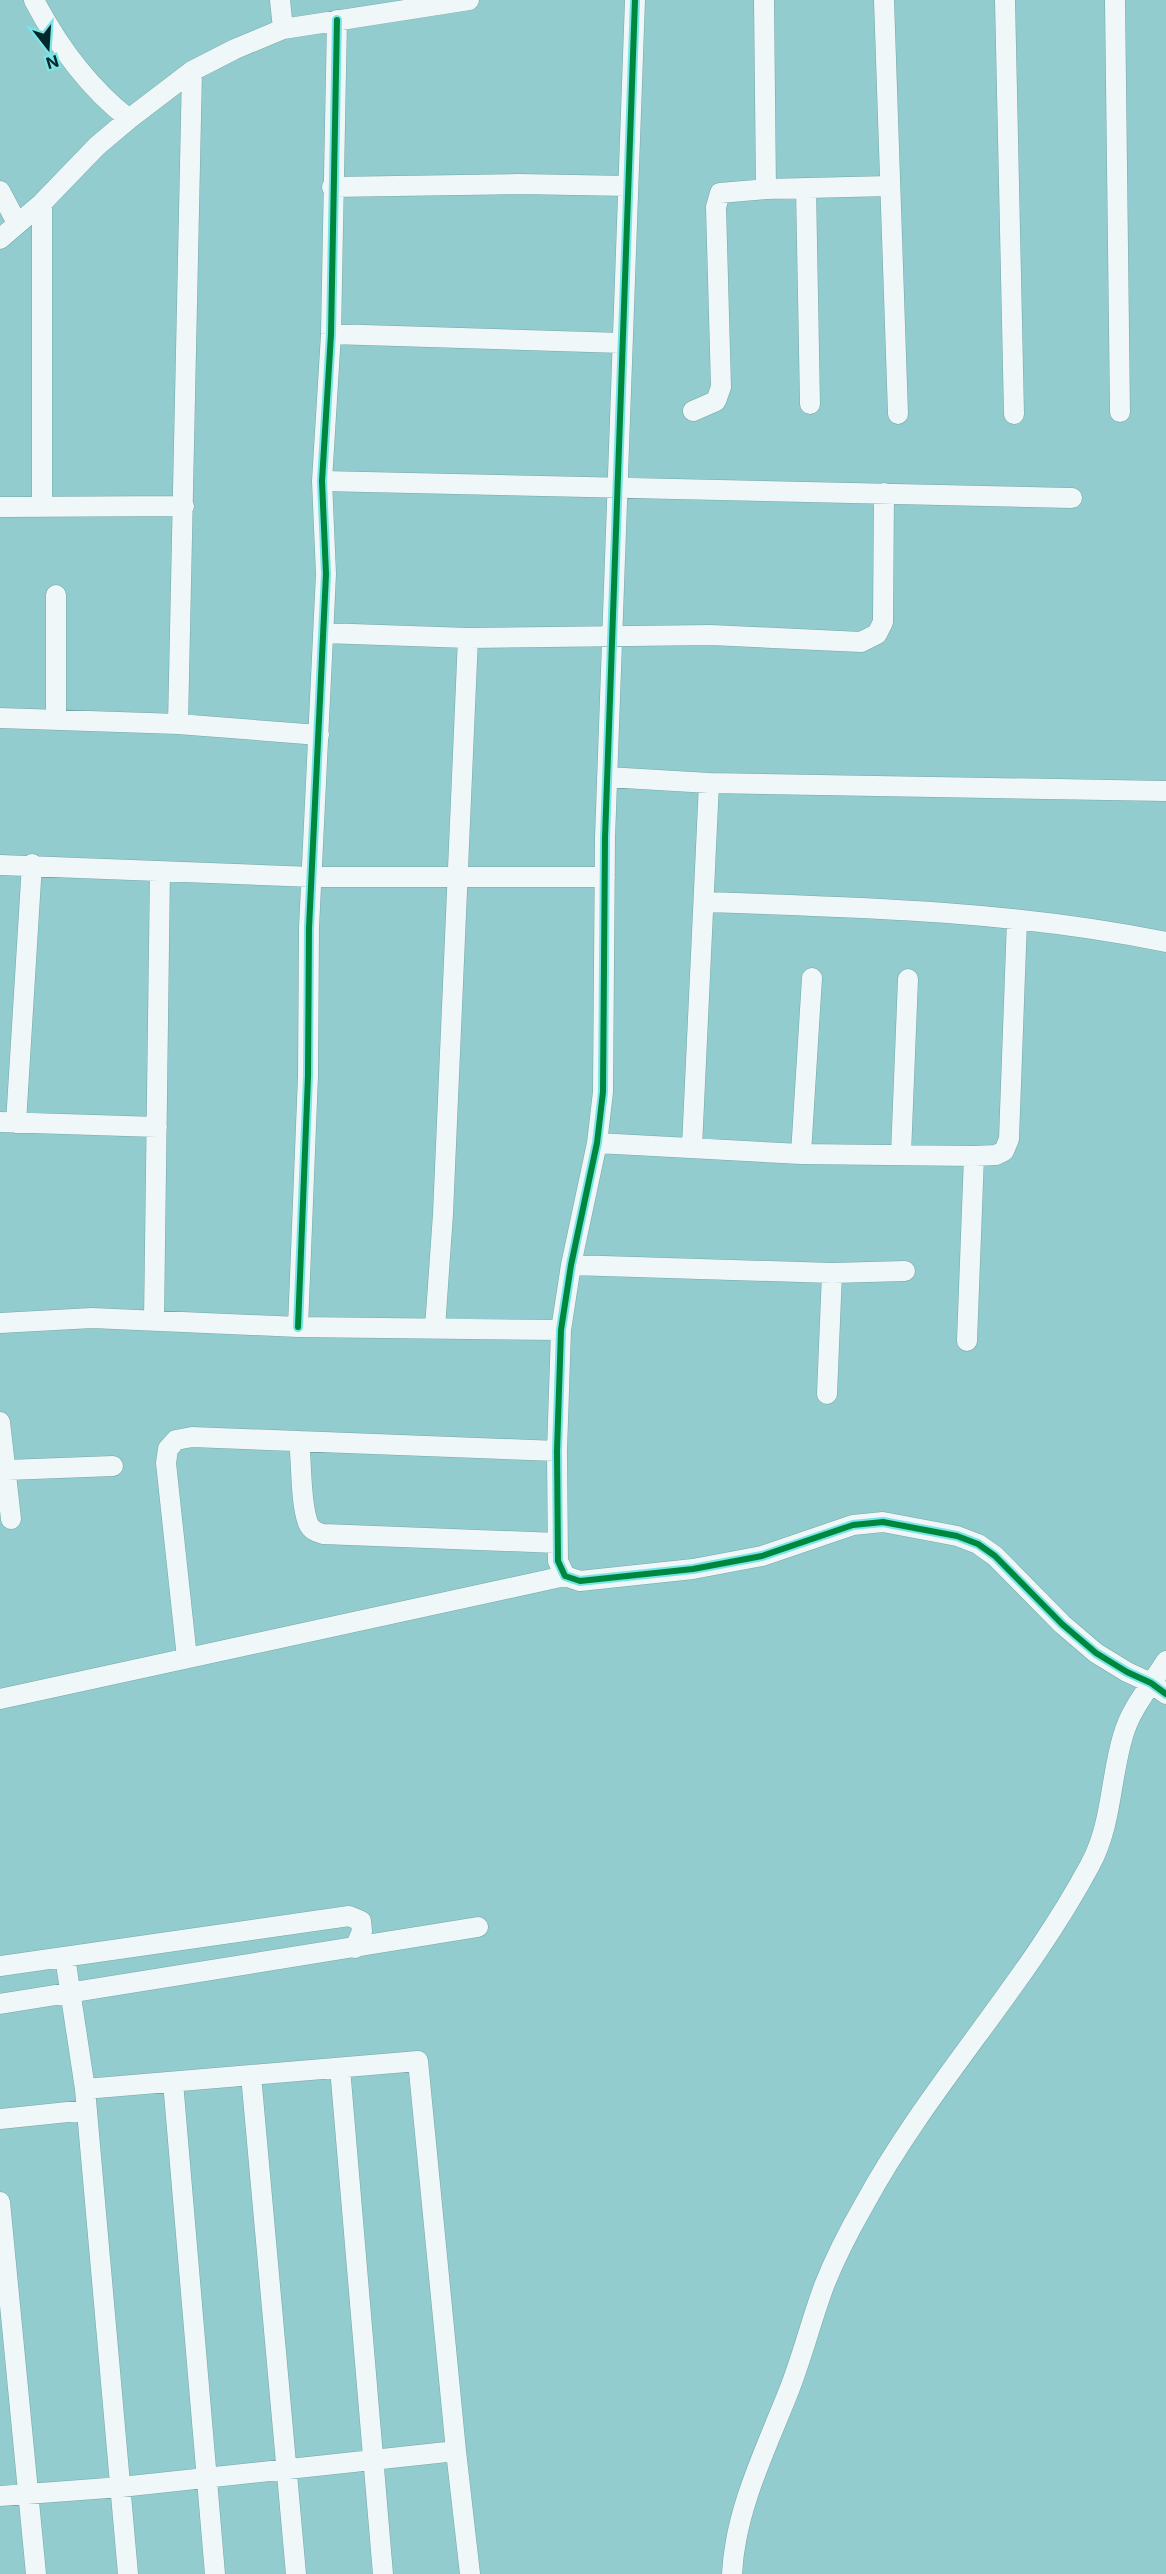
<svg xmlns="http://www.w3.org/2000/svg" width="1166" height="2574" viewBox="0 0 1166 2574" font-family="Inter,sans-serif">
<style>
.lines{fill:none;stroke-linecap:round;stroke-linejoin:round}
.street-casing{stroke:#76a7a8;stroke-width:21}
.street{stroke:#eff7f8;stroke-width:20}
.cycleway-casing{stroke:#79e5e6;stroke-width:10}
.cycleway{stroke:#00873e;stroke-width:6}
</style>
<rect width="100%" height="100%" fill="#92ccce"/>
<g class="lines">
<g class="street-casing">
<path id="street" d="M34,0C58,46 88,87 129,119
M280,0L283,29
M635,0L605,838L603,1092L597,1143L571,1265L561,1330L557,1451L558,1561L565,1576L580,1581L693,1569L762,1556L853,1525L883,1522L957,1536L978,1544L995,1556L1062,1624L1096,1653L1127,1672L1151,1683L1166,1694
M764,0L766,189
M884,0L898,414
M1005,0L1014,414
M1115,0L1120,412
M332,187L519,184L628,186
M806,188L810,404
M0,191L17,223
M0,239L42,203L97,146L129,119L192,71L235,49L283,29L469,0
M331,334L622,343
M693,411L716,401L721,387L716,207L720,193L766,189L890,186
M322,481L1072,498
M0,507L184,506
M42,507V203
M56,595V720
M323,633L468,638L711,635L861,642L877,634L883,622L884,493
M0,718L178,724L319,735
M178,724L192,71
M607,777L709,783L692,1147
M709,783L1166,791
M0,865L312,877H605
M705,902C859,907 1014,911 1166,942
M0,1122L157,1127
M16,1123L32,864
M597,1143L801,1154L974,1156L996,1155L1004,1151L1009,1139L1017,920
M801,1154L812,978
M901,1154L908,979
M571,1265L832,1273L905,1271
M154,1321L160,871
M0,1323L92,1318L298,1327L561,1330
M298,1327L308,1076L309,928L326,574L322,481L331,334L337,20
M435,1328L443,1214L468,638
M967,1341L974,1156
M827,1394L832,1273
M0,1422L11,1519
M299,1441C302,1464 300,1501 308,1523C311,1530 316,1532 323,1534L557,1543
M7,1470L113,1466
M187,1658L166,1463L168,1449L176,1440L192,1437L557,1451
M0,1699L565,1576
M65,1957L85,2089L128,2574
M0,1966L349,1916L361,1921L362,1931L355,1948
M0,2004L478,1927
M340,2068L383,2574
M251,2075L296,2574
M173,2082L215,2574
M0,2119L87,2110
M0,2202L36,2574
M456,2451L470,2574
M0,2496L121,2487L456,2451L418,2061L85,2089
M732,2574C735,2511 765,2451 788,2393C802,2358 811,2321 824,2286C835,2258 850,2229 865,2203C930,2084 1026,1985 1090,1865C1112,1825 1110,1779 1123,1736C1131,1707 1151,1686 1166,1661"/>
</g>
<use href="#street" class="street"/>
<g class="cycleway-casing">
<path id="cycleway" d="M635,0L605,838L603,1092L597,1143L571,1265L561,1330L557,1451L558,1561L565,1576L580,1581L693,1569L762,1556L853,1525L883,1522L957,1536L978,1544L995,1556L1062,1624L1096,1653L1127,1672L1151,1683L1166,1694
M298,1327L308,1076L309,928L326,574L322,481L331,334L337,20"/>
</g>
<use href="#cycleway" class="cycleway"/>
</g>
<g transform="translate(48 48) rotate(163)" stroke="#79e5e6" stroke-width="4.5" paint-order="stroke">
<path d="M0-4.5L10 22L0 15L-10 22Z" fill="#042829"/>
<text y="-9" font-size="16" font-weight="bold" text-anchor="middle" fill="#042829">N</text>
</g>
</svg>
